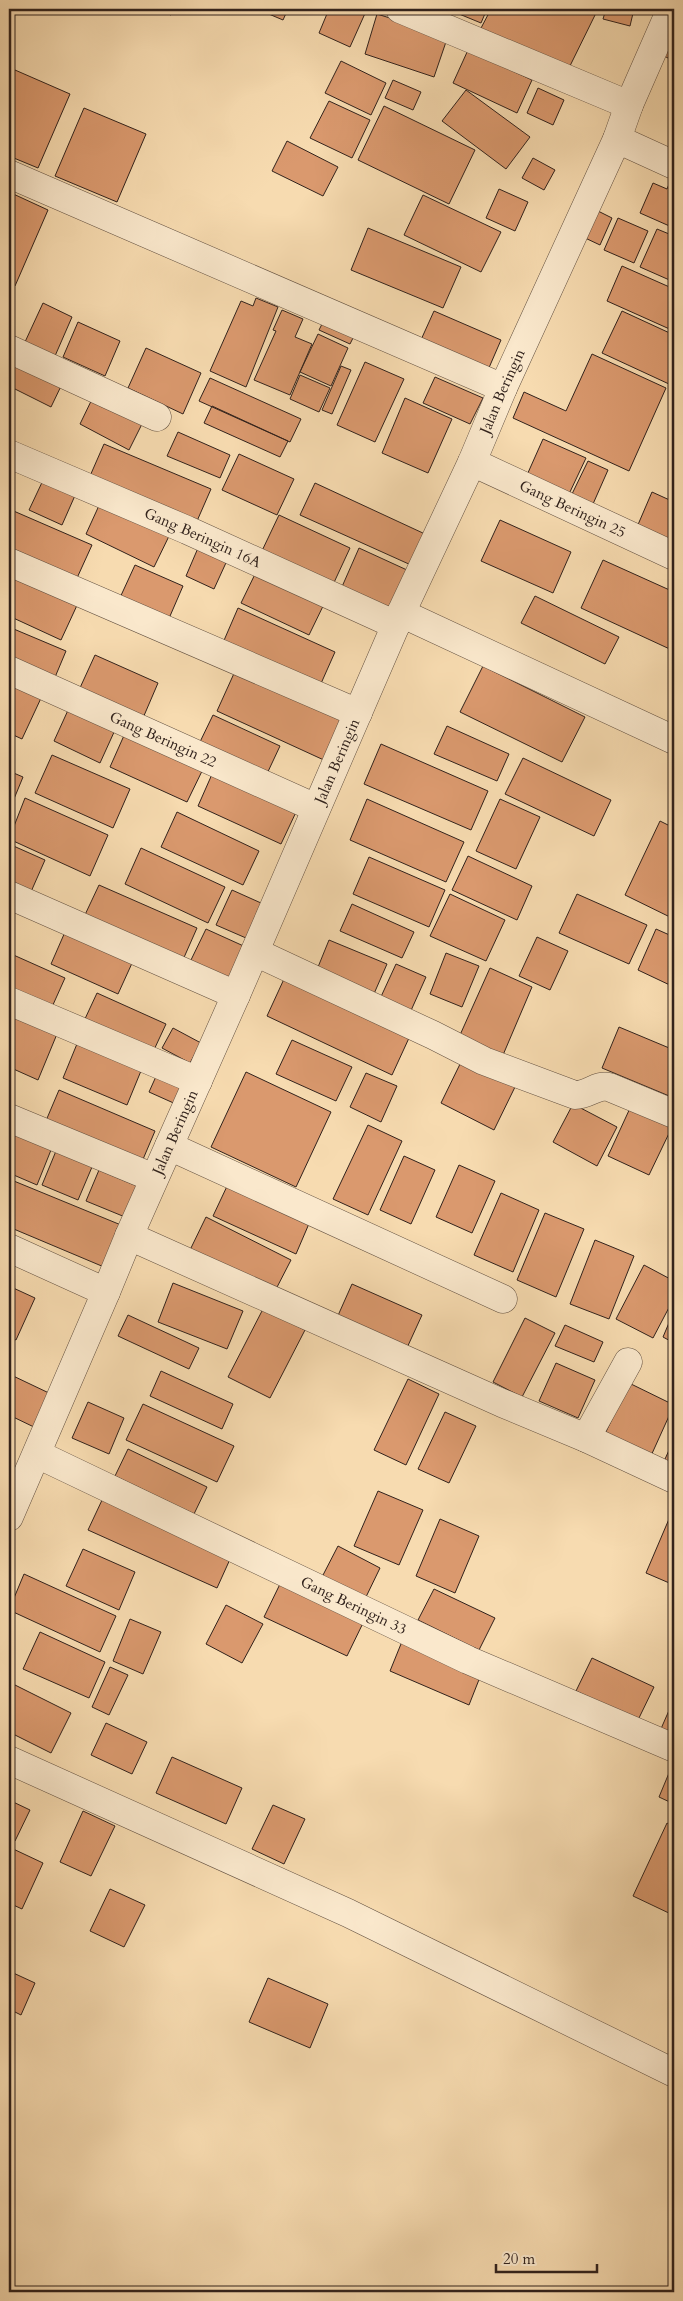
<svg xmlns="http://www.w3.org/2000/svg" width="683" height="2301" viewBox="0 0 683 2301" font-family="Cardo,serif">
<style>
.building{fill:#da996e;stroke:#31221c}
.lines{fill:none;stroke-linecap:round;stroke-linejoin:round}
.minor-casing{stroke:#625041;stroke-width:29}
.minor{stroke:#fae8cc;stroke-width:28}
.labels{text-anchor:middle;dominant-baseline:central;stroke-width:4.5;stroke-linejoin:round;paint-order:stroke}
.street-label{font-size:15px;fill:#31221c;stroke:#fae8cc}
</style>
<rect width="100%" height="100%" fill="#f7dbb0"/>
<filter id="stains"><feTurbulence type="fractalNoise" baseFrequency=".004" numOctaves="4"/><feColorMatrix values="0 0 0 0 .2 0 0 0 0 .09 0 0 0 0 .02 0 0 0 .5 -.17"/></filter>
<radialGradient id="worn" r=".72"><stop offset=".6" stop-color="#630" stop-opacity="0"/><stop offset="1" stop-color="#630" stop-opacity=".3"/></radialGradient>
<path class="building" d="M157,9H173L171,15Z
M257,9H288L283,20Z
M329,9H367L350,47L319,33Z
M447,9H487L481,23Z
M491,9H598L566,74L480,30Z
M606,9H634L630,26L603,19Z
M377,14L448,36L434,77L365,54Z
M674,35V61L664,56Z
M468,50L532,80L517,113L453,83Z
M341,61L386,83L371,115L325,93Z
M15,70L70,94L38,168L9,156V84Z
M393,80L421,92L413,110L385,98Z
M538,88L564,100L553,125L527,113Z
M466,90L530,137L506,169L442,121Z
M329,101L370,120L352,158L310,138Z
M384,106L475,150L449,204L358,160Z
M84,108L146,134L117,202L55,176Z
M287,141L338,167L323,196L272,171Z
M533,158L555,170L544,190L522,178Z
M674,172V228L640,213L653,183L667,189Z
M499,189L528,202L515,231L486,218Z
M9,192L48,210L15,286L9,284Z
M423,195L501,232L481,272L404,235Z
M596,210L612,218L600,245L583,237Z
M618,218L648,231L634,263L604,250Z
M368,228L461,267L443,308L351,270Z
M657,229L674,236V282L640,267Z
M622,266L674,289V331L607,301Z
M256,298L278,307L246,387L210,371L241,301L253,306Z
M43,303L72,317L55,356L25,342Z
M282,310L303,319L295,337L312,344L290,395L254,380L276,331L273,330Z
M434,311L501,340L488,370L420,342Z
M622,311L674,335V372L669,384L602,353Z
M78,322L120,341L105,376L63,357Z
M323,322L354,336L350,344L319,330Z
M318,334L348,348L331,386L300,372Z
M146,348L201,373L183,414L128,388Z
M592,354L666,388L629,471L513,418L524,392L566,411Z
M17,360L63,382L51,407L9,386V376Z
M365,362L404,379L375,442L337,425Z
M341,366L351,370L332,414L322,410Z
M300,375L330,388L319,412L290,399Z
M435,377L483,398L470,424L423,403Z
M210,378L301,419L290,442L199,401Z
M95,393L145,418L129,450L80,424Z
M405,398L452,419L428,473L382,453Z
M212,406L288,441L280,457L204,423Z
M178,432L230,455L220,478L167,456Z
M543,439L586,458L569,494L527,475Z
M104,444L211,489L197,521L90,476Z
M239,454L294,479L277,515L222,490Z
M588,461L608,470L593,504L572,494Z
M45,476L77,491L62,525L29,510Z
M315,483L425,534L411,565L300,515Z
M652,492L674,502V543L637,527Z
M102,499L171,532L154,567L86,534Z
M9,509L92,545L77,578L9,548Z
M279,515L350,548L331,589L260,555Z
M500,520L571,552L553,593L481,561Z
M201,541L230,554L214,589L186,576Z
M359,548L407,570L389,610L341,589Z
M603,560L674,592V651L581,608Z
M135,565L183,586L167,623L118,602Z
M9,568L79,601L61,640L9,616Z
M258,568L326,600L309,635L241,603Z
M535,596L619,637L605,664L521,623Z
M238,608L335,652L319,688L222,645Z
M9,627L66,651L53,682L9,663Z
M95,655L158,683L143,718L79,690Z
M483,666L585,717L562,762L460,712Z
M236,669L346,719L326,761L217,711Z
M9,681L42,696L22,739L9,733Z
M69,708L115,730L100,763L54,741Z
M213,715L280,746L265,778L198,746Z
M447,726L509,754L497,781L434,754Z
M126,731L204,767L187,802L110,767Z
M381,744L488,791L471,830L364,784Z
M52,755L130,789L113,828L35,793Z
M523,758L611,800L594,836L505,794Z
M9,771L23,777L9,811Z
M213,772L297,810L281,844L198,806Z
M25,798L108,835L90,876L9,839Z
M367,799L464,842L446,882L350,840Z
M500,799L540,817L516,869L476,851Z
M177,812L259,851L243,885L161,847Z
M660,821L674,828V919L625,895Z
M9,844L45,860L30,894L9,885Z
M141,848L225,887L208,923L125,884Z
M468,856L532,886L517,920L452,890Z
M369,857L445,890L429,927L353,894Z
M99,885L197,928L182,962L83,919Z
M232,890L261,903L246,938L216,925Z
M450,894L505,920L486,961L430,936Z
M577,894L647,925L629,964L559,933Z
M352,904L414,932L402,958L340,931Z
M206,929L248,948L232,981L190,962Z
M656,929L674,937V987L638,970Z
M65,932L133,961L118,994L51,964Z
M537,937L568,951L550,990L519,976Z
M329,940L387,964L373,996L316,972Z
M9,953L65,978L52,1007L9,987Z
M446,953L479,966L462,1007L430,994Z
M396,964L426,977L409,1015L379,1001Z
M490,968L532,987L503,1055L460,1035Z
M284,979L409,1038L392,1075L267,1016Z
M97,993L166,1024L153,1052L84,1021Z
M9,1012L57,1034L38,1080L9,1067Z
M619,1027L674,1050V1098L602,1068Z
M173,1028L201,1043L190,1063L162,1048Z
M79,1039L143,1066L127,1105L63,1078Z
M292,1040L352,1067L336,1101L276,1074Z
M462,1060L515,1087L494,1130L441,1103Z
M158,1072L187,1085L178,1105L149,1092Z
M246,1072L331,1112L296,1187L211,1147Z
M366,1073L397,1086L381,1122L350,1107Z
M59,1090L155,1131L141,1164L45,1123Z
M573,1104L617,1127L597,1166L553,1142Z
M631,1106L673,1125L649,1175L608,1156Z
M368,1125L402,1141L368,1215L333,1199Z
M9,1131L51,1150L37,1185L9,1173Z
M56,1151L92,1167L78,1200L42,1185Z
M404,1156L435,1170L411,1224L380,1210Z
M459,1165L495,1181L472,1233L436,1217Z
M99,1170L137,1186L125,1217L86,1201Z
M9,1179L121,1225L104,1267L9,1227Z
M229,1182L311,1219L296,1254L213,1216Z
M501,1193L539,1210L513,1272L474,1255Z
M545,1213L584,1229L556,1297L517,1280Z
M206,1217L291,1260L274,1293L190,1250Z
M595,1240L634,1256L609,1319L570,1304Z
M644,1265L674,1281V1298L653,1338L616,1319Z
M173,1283L243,1311L227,1349L158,1322Z
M352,1284L422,1315L406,1350L336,1320Z
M9,1286L35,1298L16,1340L9,1337Z
M263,1309L305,1330L270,1398L228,1377Z
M674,1311V1343L663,1337Z
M128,1315L199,1348L189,1369L118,1336Z
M525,1318L555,1333L522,1397L493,1382Z
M565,1325L603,1342L594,1362L555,1346Z
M556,1363L595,1380L578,1418L539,1401Z
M161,1371L233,1404L222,1429L150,1396Z
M9,1374L51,1394L36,1428L9,1415Z
M408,1379L439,1394L406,1465L374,1450Z
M629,1383L674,1405L650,1458L604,1436Z
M88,1402L124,1418L109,1454L72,1438Z
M143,1404L234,1446L217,1482L126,1440Z
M445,1412L476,1426L449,1483L418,1469Z
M674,1439V1474L661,1468Z
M128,1449L207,1487L194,1514L115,1476Z
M378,1491L423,1510L399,1565L354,1546Z
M103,1498L231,1557L217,1588L88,1530Z
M672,1512L674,1513V1585L646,1573Z
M440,1519L479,1536L455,1593L416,1576Z
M338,1546L380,1568L365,1599L322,1577Z
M83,1549L135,1572L119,1610L66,1586Z
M24,1574L116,1616L100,1652L9,1610Z
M281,1582L364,1621L347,1656L264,1617Z
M434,1589L495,1618L479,1650L418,1620Z
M226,1605L263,1624L242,1663L206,1644Z
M130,1619L161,1632L143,1674L113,1661Z
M40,1632L105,1662L89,1698L23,1669Z
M403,1639L482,1672L469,1705L390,1671Z
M592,1658L654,1687L638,1720L576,1691Z
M110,1667L128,1675L109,1715L92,1707Z
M9,1682L71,1713L51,1753L9,1732Z
M674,1699V1737L660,1731Z
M106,1723L147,1742L132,1774L91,1755Z
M172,1757L242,1788L226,1824L156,1793Z
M674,1761V1804L659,1797Z
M9,1800L30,1810L15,1841L9,1838Z
M273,1805L305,1819L284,1864L252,1849Z
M83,1811L115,1826L91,1876L60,1862Z
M667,1823L674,1827L673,1915L633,1896Z
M9,1847L43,1863L22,1909L9,1903Z
M110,1889L145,1905L124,1947L90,1931Z
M9,1971L35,1983L21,2015L9,2009Z
M268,1978L328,2004L310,2048L249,2022Z"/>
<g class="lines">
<g class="minor-casing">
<g id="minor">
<path d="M400,9L629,105"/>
<path d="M617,139L674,165"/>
<path d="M9,174L503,388"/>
<path d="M9,349L157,417"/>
<path id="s1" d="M9,454L187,530L396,625"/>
<path id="s2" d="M472,462L674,556"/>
<path d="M9,562L358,713"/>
<path d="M401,613L674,740"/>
<path id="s3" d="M9,670L316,808"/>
<path d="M9,895L236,995"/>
<path d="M255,952L433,1035L484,1061L575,1095C589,1095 597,1084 609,1087L674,1114"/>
<path d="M9,1001L198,1081"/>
<path d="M9,1118L154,1178"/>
<path d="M169,1146L503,1299"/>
<path d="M129,1236L502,1403L586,1438L674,1479"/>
<path d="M9,1248L106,1292"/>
<path d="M586,1438L628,1362"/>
<path id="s4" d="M37,1454L468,1660L674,1748"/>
<path id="s5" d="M9,1517L106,1292L129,1236L236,995L401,613L472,462L503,388L617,139L629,105L671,9"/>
<path d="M9,1760L348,1913L674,2073"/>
</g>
</g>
<use href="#minor" class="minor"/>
</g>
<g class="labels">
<g class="street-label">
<text stroke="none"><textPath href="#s5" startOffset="1229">Jalan Beringin</textPath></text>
<text stroke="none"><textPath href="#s2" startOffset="111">Gang Beringin 25</textPath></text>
<text stroke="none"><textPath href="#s1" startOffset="211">Gang Beringin 16A</textPath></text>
<text stroke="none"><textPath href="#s3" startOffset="169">Gang Beringin 22</textPath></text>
<text stroke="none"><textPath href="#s5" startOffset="824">Jalan Beringin</textPath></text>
<text stroke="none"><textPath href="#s5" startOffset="419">Jalan Beringin</textPath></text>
<text stroke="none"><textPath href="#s4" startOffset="351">Gang Beringin 33</textPath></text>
</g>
</g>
<rect width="683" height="2301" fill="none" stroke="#f7dbb0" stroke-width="30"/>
<rect x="10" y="10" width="663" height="2281" fill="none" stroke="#31221c" stroke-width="2.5"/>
<rect x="15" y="15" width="653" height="2271" fill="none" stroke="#31221c"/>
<path d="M496 2264v8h101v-8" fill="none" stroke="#31221c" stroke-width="2.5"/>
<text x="503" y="2264" font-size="15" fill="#31221c" stroke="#fae8cc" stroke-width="4" paint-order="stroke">20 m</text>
<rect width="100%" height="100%" filter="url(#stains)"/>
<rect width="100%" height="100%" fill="url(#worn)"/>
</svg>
